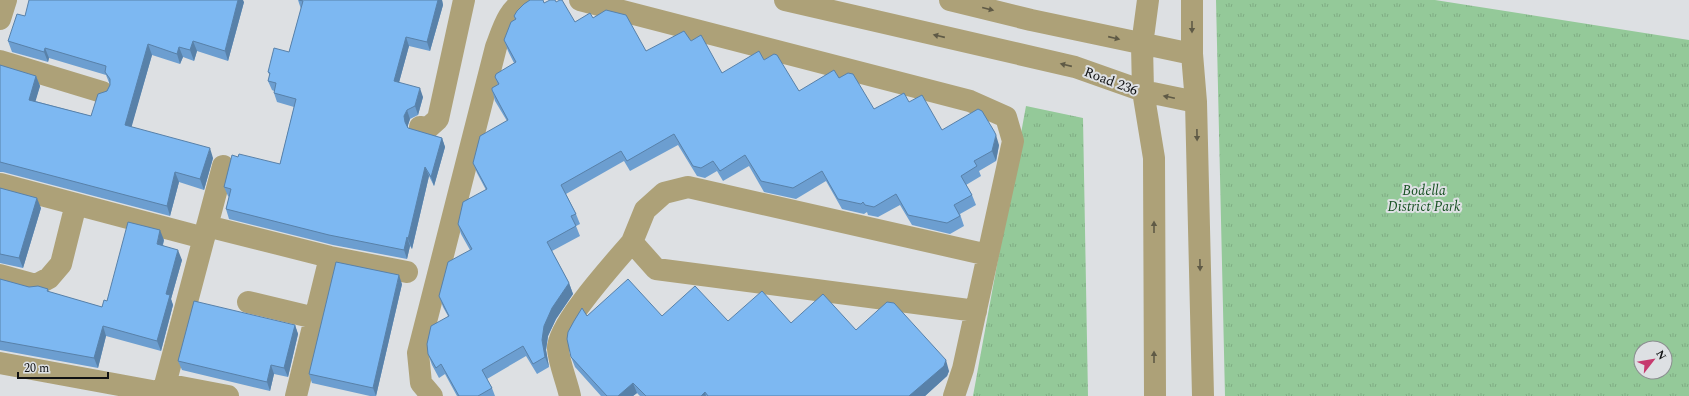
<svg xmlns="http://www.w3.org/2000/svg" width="1689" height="396" viewBox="0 0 1689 396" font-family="Spectral,serif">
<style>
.park{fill:url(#park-tufts);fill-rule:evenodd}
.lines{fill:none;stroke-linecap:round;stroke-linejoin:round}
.minor{stroke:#ada178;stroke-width:22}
.tertiary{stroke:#ada178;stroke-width:22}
.wall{fill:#6c9ed0}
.shaded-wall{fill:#5881a9}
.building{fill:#7db8f2;stroke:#5881a9}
.oneway{fill:#5f5a46}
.labels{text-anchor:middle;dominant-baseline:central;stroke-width:4;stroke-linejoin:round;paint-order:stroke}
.street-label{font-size:14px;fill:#111213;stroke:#dde0e3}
.park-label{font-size:14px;font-style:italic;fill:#185123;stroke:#dde0e3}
</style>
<defs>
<pattern id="park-tufts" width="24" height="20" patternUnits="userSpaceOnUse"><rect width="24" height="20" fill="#94c999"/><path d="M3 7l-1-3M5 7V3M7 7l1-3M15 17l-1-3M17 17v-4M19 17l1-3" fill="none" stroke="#7fac83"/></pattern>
</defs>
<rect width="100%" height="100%" fill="#dde0e3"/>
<path class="park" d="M1216,0H1435L1689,40V396H1225ZM1641,348H1665V372H1641Z
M1026,106L1083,118L1088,396H973Z"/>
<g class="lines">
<path class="minor" d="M580,0L970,101L1006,117L1013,141L963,369L954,396
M0,19L6,0
M0,61L102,92
M420,127L428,128L438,119L464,0
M0,184L204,238
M207,226L330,257L407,272
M0,275L36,285L49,278L61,264L76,204
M248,302L315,318
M976,311L656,269L632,242L645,210L664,193L688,187L988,255
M0,363L163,393
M165,384L228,396
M162,396L223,166
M296,396L330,257
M432,396L421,383L418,353L496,47C503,29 508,8 527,0
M570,396C567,382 559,363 558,349C556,326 616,261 632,242"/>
<path class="tertiary" d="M785,0L1075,67L1143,91L1196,102
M950,0L1031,20L1192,54
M1148,0L1142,45L1143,91L1154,158L1155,396
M1192,0V54L1196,102L1203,396"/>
</g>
<path class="wall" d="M298,0H442L443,5L430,51L409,46L399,82L423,97L418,115L410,119L408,125V128L442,138L445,147L434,186L429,176L412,249L410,246L407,259L333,245L229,219L226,209L229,197L228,196L224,187L238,157L280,164L294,107L277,102L274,93V91L272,90L268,81L270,76L268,72L289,52L301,9Z
M244,2L228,61L197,51L194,61L183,57L180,64L152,55L131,127L213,158L204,190L179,182L170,216L3,172H0V66L36,76L40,86L35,101L91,116L110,85L106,75L49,58L48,62L12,52L8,41L25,16Z
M556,2L575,22L593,18L646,51L691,41L722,73L764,60L799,91L839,78L874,109L909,102L942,130L999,145L996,161L979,171L981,176L966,185L972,195L976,205L960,214L964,226L950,234L912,225L900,205L878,217L868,215L867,212L864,214L842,209L826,181L796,199L764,192L749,166L723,181L717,171L705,178L697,176L678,145L630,171L624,161L566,194L576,214L580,224L576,226L580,236L552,251L569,283L573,294L556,319L548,336L546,350L549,367L537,374L526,356L487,379L492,388L495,396H457L445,374L439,378L432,365L428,354L448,316L443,307L439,296L470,250L461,234L458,224L486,190L477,173L473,163L507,121L495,101L492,90L498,85L495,77L514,63L508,51L504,40L515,20L514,16L544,3Z
M0,188L41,208L23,268L0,263Z
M164,240L163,245L182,260L171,299L173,305L161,351L106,336L98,368L0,350V279L29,287L48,289L49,292L102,307Z
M402,284L376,396H370L312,383L309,374Z
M587,316H662L728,321L791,323L856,330L949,371L947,376L925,396H640L637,393L633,396H601L575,367L571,357Z
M295,325L298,334L288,377L274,374L270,391L182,370L178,361Z"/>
<path class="shaded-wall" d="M238,0H243L244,2L228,61L225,51Z
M438,0H442L443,5L430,51L427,42Z
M406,37L409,46L397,90L394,81Z
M193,41L197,51L194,61L190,50Z
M148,44L152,55L129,136L125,125Z
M179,47L183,57L180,64L177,54Z
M45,48L49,58L48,62L44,52Z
M36,76L40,86L33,110L29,100Z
M420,88L423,97L418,115L415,106Z
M407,110L410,119L408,125V131L405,122L404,116Z
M996,135L999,145L996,161L992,151Z
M442,138L445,147L434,186L431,177Z
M210,148L213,158L204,190L200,179Z
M425,167L429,176L412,249L408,239Z
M175,172L179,182L170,216L167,206Z
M37,198L41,208L23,268L19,258Z
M160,230L164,240L160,254L157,244Z
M407,237L410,246L407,259L404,250Z
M178,250L182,260L171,299L173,305L161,351L157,341L166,294Z
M399,275L402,284L376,396L373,388Z
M569,283L573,294L556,319L548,336L546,350L549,367L545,357L542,340L544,326L552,308Z
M295,325L298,334L288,377L284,368Z
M103,326L106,336L98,368L94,358Z
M946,360L949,371L947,376L925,396H909Z
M271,365L274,374L270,391L267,382Z
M633,383L637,393L633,396H618Z
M705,392L706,396H701Z"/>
<path class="building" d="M29,0H238L225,51L193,41L190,50L179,47L177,54L148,44L125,125L210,148L200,179L175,172L167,206L0,162V65L36,76L29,100L91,116L98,94L107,91L110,85V79L105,72L106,66L45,48L44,52L8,41L17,14L25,16Z
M299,0H438L427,42L406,37L394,81L420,88L415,106L407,110L404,116L405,122L408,128L442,138L431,177L425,167L408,239L407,237L404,250L329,235L226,209L231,189L224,187L232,155L238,157L239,154L280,164L296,99L274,93L276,83L268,81L270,73L268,72L274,48L289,52L303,1Z
M530,0H543L544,3L550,0H555L556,2L560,0H562L575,22L590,13L593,18L606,10L626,15L646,51L684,31L691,41L701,35L722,73L759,51L764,60L774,54L777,55L799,91L834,70L839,78L848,73L853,74L874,109L904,93L909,102L922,95L942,130L978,109L982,111L994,131L996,135L992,151L974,161L977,166L961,176L972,195L954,205L960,216L947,223L908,215L896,194L874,207L865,205L863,202L861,204L838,199L822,171L793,188L761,181L745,155L720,171L713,161L701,168L693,166L674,134L627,161L621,151L561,185L576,214L571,216L576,226L547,242L569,283L552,308L544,326L542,340L545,357L533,364L523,346L482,370L492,388L478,396H459L441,364L436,368L428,354L427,344L431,326L449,316L439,296L448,262L472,249L458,224L463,202L487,189L473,163L480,136L508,120L492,90V88L499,84L495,77L496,74L516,62L504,40L511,22L516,19L514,16L517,11L524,4Z
M0,188L37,198L19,258L0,254Z
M128,222L160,230L157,244L178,250L166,294L170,295L157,341L103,326L94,358L0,341V279L29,287L38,286L48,289L47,291L102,307L104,300L107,301Z
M336,262L399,275L373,388L309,374Z
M628,279L662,316L695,286L728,321L762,291L791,323L823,294L856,330L887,302L894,303L946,360L944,366L909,396H708L705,392L701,396H646L633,383L618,396H607L571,357L567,339L568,332L574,321L582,308L587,316Z
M194,301L295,325L284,368L271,365L267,382L178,361Z"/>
<defs><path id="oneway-solid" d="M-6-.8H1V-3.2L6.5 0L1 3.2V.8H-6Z"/></defs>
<g class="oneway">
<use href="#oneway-solid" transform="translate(988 9) rotate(14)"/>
<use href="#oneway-solid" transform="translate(1192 27) rotate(90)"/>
<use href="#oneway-solid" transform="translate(939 36) rotate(-167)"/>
<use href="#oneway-solid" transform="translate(1114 38) rotate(13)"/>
<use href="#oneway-solid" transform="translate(1066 65) rotate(-167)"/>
<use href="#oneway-solid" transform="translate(1169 97) rotate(-168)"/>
<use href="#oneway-solid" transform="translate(1197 135) rotate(89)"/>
<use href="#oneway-solid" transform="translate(1154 227) rotate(-90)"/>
<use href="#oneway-solid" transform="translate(1200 265) rotate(89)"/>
<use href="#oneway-solid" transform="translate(1154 357) rotate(-90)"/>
</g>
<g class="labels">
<g class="street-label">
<text transform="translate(1111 81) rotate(21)">Road 236</text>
</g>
<g class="park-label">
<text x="1424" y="190">Bodella<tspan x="1424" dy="16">District Park</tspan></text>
</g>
</g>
<g transform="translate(1653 360) rotate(59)"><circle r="19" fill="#dde0e3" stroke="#8b8e90"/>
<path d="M0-3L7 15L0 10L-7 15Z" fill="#c63a6e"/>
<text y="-6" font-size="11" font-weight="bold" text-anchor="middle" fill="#111213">N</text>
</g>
<path d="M18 372v6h90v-6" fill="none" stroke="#111213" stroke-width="2"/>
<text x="24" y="372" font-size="12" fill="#111213" stroke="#dde0e3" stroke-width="3" paint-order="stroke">20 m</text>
</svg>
